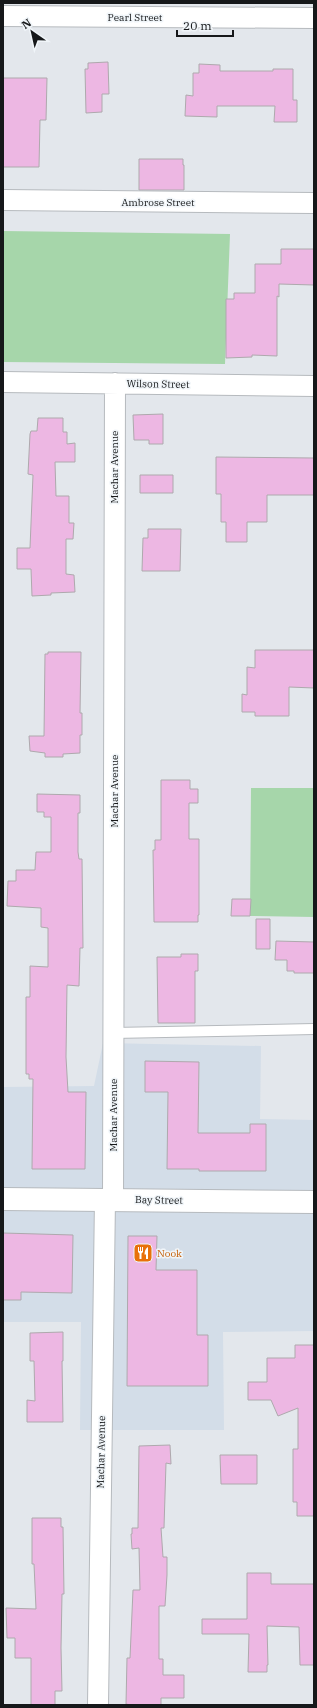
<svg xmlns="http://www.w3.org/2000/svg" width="317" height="1708" viewBox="0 0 317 1708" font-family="'IBM Plex Serif',serif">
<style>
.built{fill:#d3dde8}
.green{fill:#a6d6aa}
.building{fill:#edb7e3;stroke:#aea9ad}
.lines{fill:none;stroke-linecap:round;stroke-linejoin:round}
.service-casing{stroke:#b6babe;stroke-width:12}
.minor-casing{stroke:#b6babe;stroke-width:22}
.tertiary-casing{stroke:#b6babe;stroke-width:24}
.service{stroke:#fff;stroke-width:10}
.minor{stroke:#fff;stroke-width:20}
.tertiary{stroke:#fff;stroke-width:22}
.labels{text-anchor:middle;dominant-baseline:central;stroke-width:3;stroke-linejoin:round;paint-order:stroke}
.street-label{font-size:10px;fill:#16181a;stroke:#f0f5f9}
.food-label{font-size:10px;fill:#c56008;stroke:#f0f5f9;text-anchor:start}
</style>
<rect width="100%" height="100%" fill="#e3e7ec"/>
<path class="built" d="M103,1043L261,1046L260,1119L314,1120V1331L223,1332L224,1430H80L81,1322H3V1087L94,1086Z"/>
<path class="green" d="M3,231L230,234L225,364L3,362Z
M251,788H314V917L250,916Z"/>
<path class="building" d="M108,62L109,94H102V112L86,113L85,69H88V63Z
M199,64L220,65V71H273V69H293V100H297V122H274L275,106H217V117L185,116L186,95L193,96V73H199Z
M3,78H47L46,120H40L39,167H3Z
M139,159H183V165H184V190H139Z
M281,249H314V285L279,284V297L277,296V356L252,355V357L226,358V299H234V293H255V264H281Z
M163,414V444H149V440H134L133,415Z
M38,418H63V432H67V444L75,443V462H55L56,496H69V523H74L73,539H66V574L74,575L75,592L51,593V595L32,596L31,569H17V548H30L33,475L28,474L30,434L31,431H37Z
M216,457L314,458V495H267V522H247V542H226V522H221V494H216Z
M140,475H173V493H140Z
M148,529H181L180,571H142L143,538H148Z
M255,650H314V688L289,687V716H255V712H242V694L247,695V667L255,668Z
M48,652H81L80,713H82V735H80V753L63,754V757H45V753L30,751L29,736H44L45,654H48Z
M161,780H190V789H198V803H189V839H199V915H198V922H154L153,850H155V840H161Z
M37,794L80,795V813H78V852L79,859H82L83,948H80L79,986L67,985L66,1057L68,1092H86L85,1169H32L33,1079H29V1074H26V997H30V966L48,967V928L41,927V908L7,906L8,881H16V870H35L36,852H51V817H44V812H37Z
M232,899H251L250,916H231Z
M256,919H270V949H256Z
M276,941L314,942V973H294V971H287V960H275Z
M181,954H198V971H195V1023H158L157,957H181Z
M145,1061L199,1062L198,1133H250V1124H266V1171H199V1169H167L168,1092H145Z
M3,1233L73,1235L72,1293L21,1292V1300H3Z
M128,1236H157L156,1270H197V1335H208V1386H127Z
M63,1332V1361H62L63,1422H27V1400L35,1401L34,1361H30V1333Z
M295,1345H314V1516H297V1502H293V1449H298V1408L278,1416L271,1400H248V1382H267V1358H295Z
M170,1445L171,1464L166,1463L164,1528H161L163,1557H167V1575L165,1606H159V1659H163V1675H184V1698H161V1705H130L126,1704L127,1658H130L133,1590H140L139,1548L132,1549L131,1534H132V1528H138L139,1446Z
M220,1455H257V1484H221Z
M32,1518H61V1527H63L64,1594H62L61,1648L62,1691H55V1705H31V1658H15V1638H7L6,1608L36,1609L34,1564H32Z
M247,1573H271V1584H314V1665H300L299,1627L267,1626L268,1665H267V1672H248L249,1634H202V1619H247Z"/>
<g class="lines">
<g class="service-casing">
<path id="service" d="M113,1033L314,1029"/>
</g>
<g class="minor-casing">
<path id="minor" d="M3,16L314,18
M3,200L314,203
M3,382L314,386
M113,1200L115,383
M98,1705L105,1199"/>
</g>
<g class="tertiary-casing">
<path id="tertiary" d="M3,1199L314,1202"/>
</g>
<use href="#service" class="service"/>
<use href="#minor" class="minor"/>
<use href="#tertiary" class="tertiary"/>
</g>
<defs>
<g id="restaurant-square" transform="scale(1)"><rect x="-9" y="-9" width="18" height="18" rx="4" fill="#e8710a" stroke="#f0f5f9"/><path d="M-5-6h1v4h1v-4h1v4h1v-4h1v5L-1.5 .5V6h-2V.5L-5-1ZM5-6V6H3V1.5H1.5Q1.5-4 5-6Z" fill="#fff"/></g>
</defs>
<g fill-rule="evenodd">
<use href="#restaurant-square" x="143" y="1253"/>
</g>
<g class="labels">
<g class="street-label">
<text x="135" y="17">Pearl Street</text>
<text x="158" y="202">Ambrose Street</text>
<text transform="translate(158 384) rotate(1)">Wilson Street</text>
<text transform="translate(114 467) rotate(-90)">Machar Avenue</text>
<text transform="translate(114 791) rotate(-90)">Machar Avenue</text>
<text transform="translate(113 1115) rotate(-90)">Machar Avenue</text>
<text transform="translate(159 1200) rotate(1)">Bay Street</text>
<text transform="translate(101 1452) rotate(-89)">Machar Avenue</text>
</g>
<g class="food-label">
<text x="157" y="1253">Nook</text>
</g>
</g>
<rect width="317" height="1708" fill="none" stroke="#16181a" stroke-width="8"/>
<g transform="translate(32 32) rotate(326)" stroke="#f0f5f9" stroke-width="3" paint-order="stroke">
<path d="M0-3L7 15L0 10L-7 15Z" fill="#16181a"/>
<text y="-6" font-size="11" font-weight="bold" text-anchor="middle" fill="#16181a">N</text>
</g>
<path d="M177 30v6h56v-6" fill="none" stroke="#16181a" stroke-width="2"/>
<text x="183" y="30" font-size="12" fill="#16181a" stroke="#f0f5f9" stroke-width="3" paint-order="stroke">20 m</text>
</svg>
